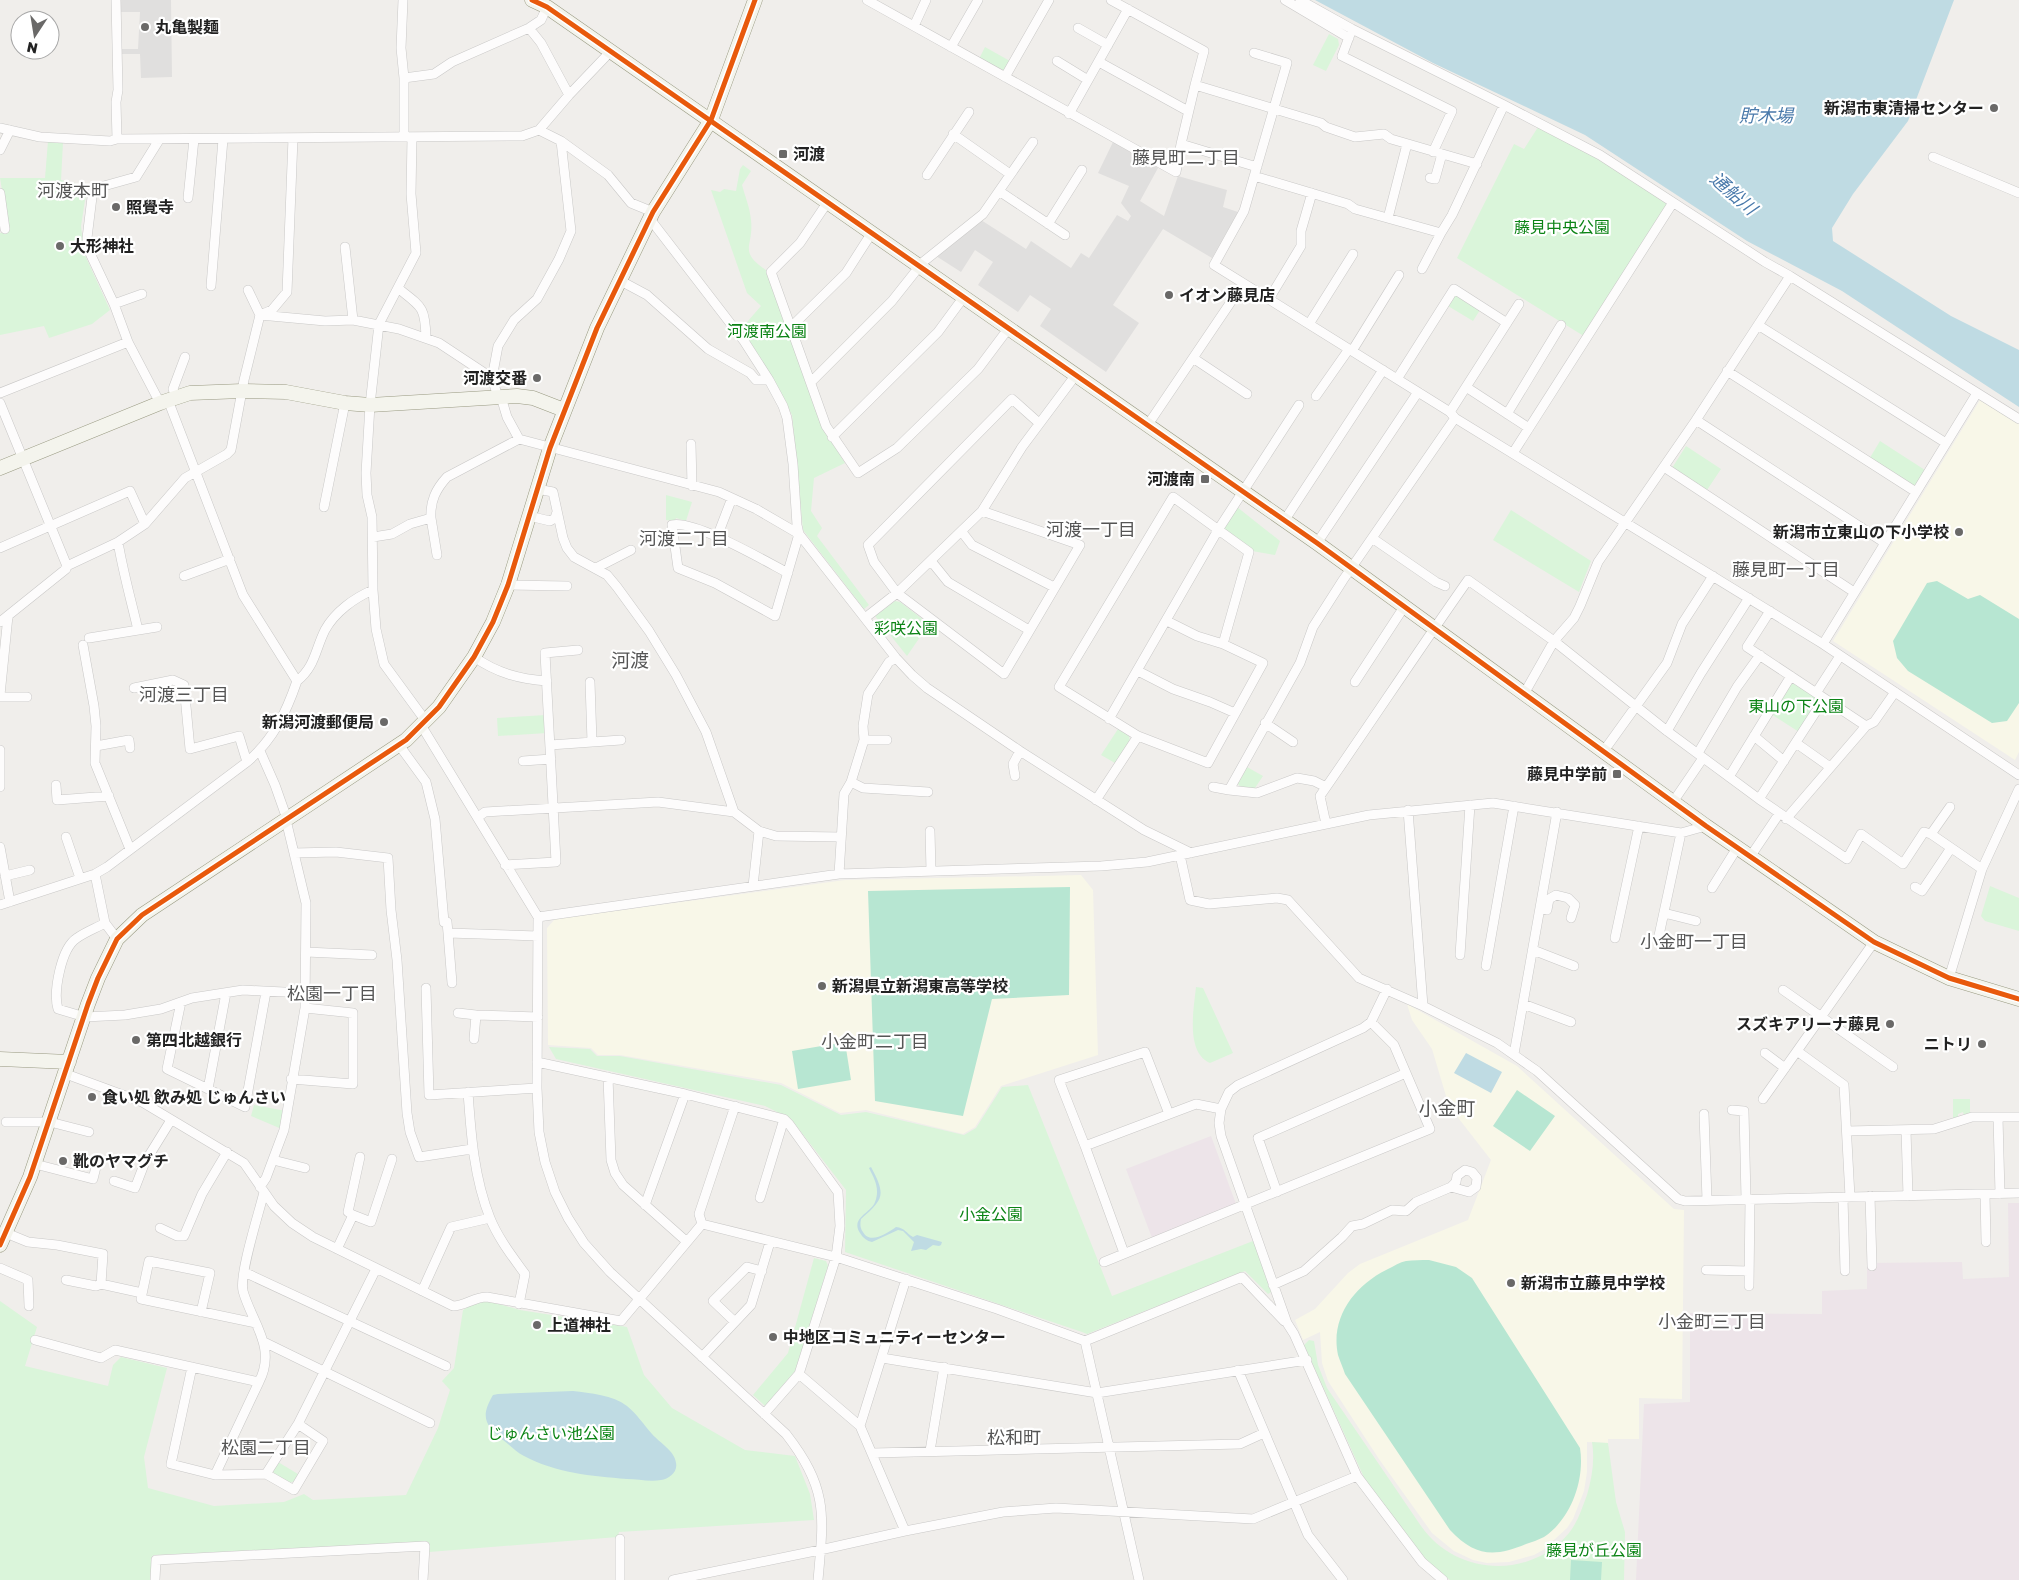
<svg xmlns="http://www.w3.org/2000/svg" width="2019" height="1580" viewBox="0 0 2019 1580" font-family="'Golos Text','Noto Sans JP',sans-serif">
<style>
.industrial{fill:#ede4e9}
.education{fill:#f8f7e8}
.park{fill:#daf5da}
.pitch{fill:#b7e6d2}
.parking{fill:#e0dfde;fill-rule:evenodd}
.water{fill:#bfdbe3}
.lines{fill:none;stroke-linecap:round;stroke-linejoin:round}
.street-casing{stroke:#c9c8c7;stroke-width:10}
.secondary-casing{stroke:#999a82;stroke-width:15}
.street{stroke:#fdfcfc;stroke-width:9}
.secondary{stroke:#f4f4ed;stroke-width:14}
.cycleway-casing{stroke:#fff;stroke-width:8}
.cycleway{stroke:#e8590c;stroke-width:5}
.poi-dot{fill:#6a6968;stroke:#fff;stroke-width:2}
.labels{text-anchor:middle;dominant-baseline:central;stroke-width:4.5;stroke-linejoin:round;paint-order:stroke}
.poi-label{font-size:16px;font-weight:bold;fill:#222;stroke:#fff;text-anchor:start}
.park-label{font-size:16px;fill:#0c8416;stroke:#fff}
.water-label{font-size:18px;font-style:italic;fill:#4a7aab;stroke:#fff}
.neighbourhood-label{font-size:18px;fill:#555;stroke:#fff}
.quarter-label{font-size:19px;fill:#555;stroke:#fff}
</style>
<rect width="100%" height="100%" fill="#f0eeeb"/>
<path class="industrial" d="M1211,1136L1236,1204L1152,1238L1126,1169Z
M2008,1203H2019V1580H1636L1644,1404L1690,1402V1313L1822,1314V1291L1867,1289V1263L1962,1262L1963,1279L2009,1277Z"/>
<path class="education" d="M1980,400L2019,424V752L2015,760L1833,641Z
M1081,875L1093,890L1098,1055L1001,1086L975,1127L963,1134L866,1110L840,1113L781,1083L620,1055H598L591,1048L548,1045L547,928L555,919L845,880Z
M1407,1004L1517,1066L1674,1209L1684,1210L1682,1399L1639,1398V1439H1608V1443L1587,1442V1472L1584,1491L1573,1519L1567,1528L1543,1550L1534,1555L1509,1562L1487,1563L1473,1560L1454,1551L1432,1533L1379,1459L1328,1381L1322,1363L1320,1332L1303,1340L1295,1320L1315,1309L1348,1273L1360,1264L1468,1220L1491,1160L1449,1106L1432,1049L1412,1020Z"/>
<path class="park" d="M1329,34L1338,39L1339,45L1326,71L1313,65Z
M985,47L1010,61L1004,72L979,59Z
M1540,124L1600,155L1672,204L1587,338L1457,258L1514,144L1524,149Z
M48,141L63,142L61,180L75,183L74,191L86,194L81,226L84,253L110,310L92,324L49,338L44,326L0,335V233L9,232L0,178H45Z
M743,165L751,171L742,185C745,196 750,208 751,220C754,248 737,250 767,271L830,439L845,463L814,478L811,511L822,528L817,536L869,605L864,609L803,530L792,415L772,377L741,329L761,306L747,293L711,190L720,192L724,189L736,191L740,169Z
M1455,294L1480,310L1473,321L1448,306Z
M1880,441L1928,472L1916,492L1868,461Z
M1686,446L1721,469L1707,490L1672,468Z
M666,495L692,502L686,521L676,518L675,521L666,520Z
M1237,507L1280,541L1275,555L1252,551L1221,530Z
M1511,510L1591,561L1579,592L1493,540Z
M895,601L900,602L929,624L907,656L875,616Z
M1793,680L1821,698L1799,732L1771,714Z
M546,715L547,733L498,736L497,718Z
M1118,729L1129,736L1130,741L1115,763L1101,755Z
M1247,767L1263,776L1255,788H1241L1238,784Z
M1990,886L2019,898V931L1985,921L1981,916Z
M1196,987L1203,988L1233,1053L1210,1063C1185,1052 1194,1008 1196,987Z
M549,1047L590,1049L597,1056H620L781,1085L841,1115L866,1112L964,1135L976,1128L1002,1087L1028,1085L1112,1296L1253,1241L1273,1291L1268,1294L1245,1271L1087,1334L1082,1332L845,1252L846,1190L791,1119L765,1106L556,1059Z
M1953,1099H1970V1114L1964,1115L1963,1112L1958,1114V1117L1953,1119Z
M254,1105L286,1111L284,1130L251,1116Z
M814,1258L826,1261L828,1266L795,1371L765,1406L753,1395L788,1353Z
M485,1300L520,1310L627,1327L644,1375L672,1408L745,1450L795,1456L810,1494L814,1520L619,1532L618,1537L429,1552V1542L155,1555L152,1556L150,1580H0V1301L37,1327L25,1366L108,1386L113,1365L121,1357L167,1368L144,1457L148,1488L214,1506L284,1502L304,1494L313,1500L406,1495L438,1428L450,1390L442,1381L454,1368L463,1310L475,1303Z
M1309,1340L1314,1341L1318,1365L1327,1388L1421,1526C1456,1576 1530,1580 1569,1533C1578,1522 1582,1508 1587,1495C1592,1478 1595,1460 1592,1442L1608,1443L1616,1502L1625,1532L1624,1580H1450L1425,1560L1367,1484L1304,1345Z
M278,1462L298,1474L294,1481L288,1484L274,1475L273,1470Z"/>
<path class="pitch" d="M1937,581L1968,599L1980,595L2019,619V703L2007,721L1992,723L1908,671L1897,658L1893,641L1927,583Z
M1070,887L1069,995L992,999L963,1116L875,1101L868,891Z
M845,1042L851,1080L798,1089L792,1051Z
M1517,1090L1555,1116L1530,1151L1493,1126Z
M1429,1260L1456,1267L1472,1278L1580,1448C1585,1480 1571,1519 1544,1537C1538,1540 1532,1542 1526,1544C1495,1557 1475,1557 1450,1530L1345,1374C1343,1368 1340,1361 1338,1355C1330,1317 1355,1285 1388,1269C1394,1266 1400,1262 1406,1261C1413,1260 1421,1260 1429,1260Z
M1571,1560L1602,1562L1601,1580H1570Z"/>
<path class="parking" d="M119,0H171L172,77L141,78L140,54H120ZM121,12H140L138,49H121Z
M1113,142L1158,168L1140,201L1164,216L1178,176L1227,190L1223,207L1238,212L1212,258L1163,229L1113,305L1139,323L1106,372L1040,326L1051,309L1030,295L1018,312L978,285L993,262L975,250L961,272L936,256L981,220L1026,249L1031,241L1071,268L1081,253L1089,258L1117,215L1128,221L1131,216L1121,203L1129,186L1098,173Z"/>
<path class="water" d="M1315,0H1954L1908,121L1853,194L1832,228L1833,241L1951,316L2019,350V407L1842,291L1747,241L1585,135L1433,63Z
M1466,1053L1502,1072L1491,1093L1454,1073Z
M871,1167C886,1195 884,1199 861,1219C860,1224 860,1228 863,1232C870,1245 887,1233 896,1227C905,1228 906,1233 913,1237L917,1235L942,1242L941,1245L939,1246L933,1245L926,1250L921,1249L911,1251L914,1242L903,1231L898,1230L872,1242C867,1241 863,1238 860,1233C850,1218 871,1213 875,1202C880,1189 875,1180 869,1168Z
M573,1391C590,1393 613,1395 627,1406C637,1414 644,1425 652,1434C660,1443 675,1451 676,1463C678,1472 669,1479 661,1480C650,1482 637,1479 627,1479C591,1476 556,1473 524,1456C516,1452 510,1445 503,1440C485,1425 480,1417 493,1395L498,1394Z"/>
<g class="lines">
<g class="street-casing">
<path id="street" d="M116,0L118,90L116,102L117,139
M403,0L401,48L404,78V137
M867,0L1176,172L1181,144L1257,167
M1111,0L1204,51L1195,85L1321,123L1326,127L1355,137L1384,134L1391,139L1477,164
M1285,0L1349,38
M1300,0L1352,29L1504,105L1600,155L1765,262L1790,276L2019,419
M914,26L926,0
M529,28L541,43L569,95
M1078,28L1108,45
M1352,29L1342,56L1452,111L1433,152
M951,47L978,0
M1254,53L1287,63L1244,211L1214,265L1450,412L1455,418L1823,644L2019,775
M1057,61L1088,80
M1099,62L1188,111
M1005,77L1049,0
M404,78L434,74L452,62L529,28L541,20L547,7
M1069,114L1128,9
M0,128L40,137L110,141L117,139L522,136L539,130L569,95L611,51
M539,130L561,141L608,175L631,203L653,212
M953,134L1010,174
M412,137L411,194L416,253L379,324L370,405L366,473L367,495L372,517L373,590L376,629L384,664L425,720
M159,140L136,177L93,189L87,238L89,251L114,304L128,342L160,403
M1181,144L1195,85
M0,150L10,130
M1933,157L2019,193
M927,175L969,112
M1254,176L1348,204L1355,209L1441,233L1452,215L1504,105
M1430,178L1435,179L1442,154
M999,191L1065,235
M0,193L5,229
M188,198L194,139
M827,203L800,243L771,272L826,426L858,473L897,448L978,369L1008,329
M1388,218L1407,144
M650,219L744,341L769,380L783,406L787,418L793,464L797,525L799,534L896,658L912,675L927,688L1020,751L1144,830L1191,853
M1048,224L1082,170
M345,247L353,320
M918,266L983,214L1033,142
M1422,269L1441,233
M619,280L647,295L708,349L750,373L756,380H769
M211,286L223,139
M399,289C422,307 425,307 426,337
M248,290L260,315L272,310L287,292L293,138
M1269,299L1301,246V231L1312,193
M114,304L142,294
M1309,324L1353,254
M1758,325L1946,443
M791,327L846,273L871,234
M1352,351L1399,275
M1193,358L1247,394
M1727,371L1916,492
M1397,379L1454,289L1507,323
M811,382L892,301L919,267
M1466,387L1529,428
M0,393L128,342
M1316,396L1349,349
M176,397L173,389L185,357
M498,397L492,378L498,346L514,320L537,299L559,259L571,231L561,141
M501,397L507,417L519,439L719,492L756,509L799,534L775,616L715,583L678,568L672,525C695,520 765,561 788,573
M0,403L67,566
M1450,412L1519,304
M1507,414L1561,325
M1696,420L1885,543
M1147,426L1243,284
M832,437L938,332L963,298
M691,444L692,486
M1513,453L1672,204
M1664,467L1854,592
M537,489L553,492L563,538L567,548L574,557L607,575L617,587L649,631L676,675L706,732L734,812L759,831L776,836L841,837
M1173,497L1249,552L1223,644L1263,663L1208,763L1138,736L1059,687Z
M324,507L345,403
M982,511L1080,545L1004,674L897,593L874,562L868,545L1012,399L1039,423
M529,516L550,521L555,518L557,512
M431,518L437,555
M1284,521L1383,370
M962,532L972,545L1054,587
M373,537L392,534L410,524L431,518C430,501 436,489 447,477L519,439
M717,537L732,498
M1372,538L1436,582L1445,586
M118,542C123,572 131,600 138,630
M1317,543L1418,392
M0,548L130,491L145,524
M931,561L948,582L1029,630
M596,568L631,550
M184,576L230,559
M508,585L567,586
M1770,611L1747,647L1866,726
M865,618L897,593L982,511L1022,447L1075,376
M1167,621L1197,636L1223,644
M0,622L66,569L67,566L118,542L145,524L185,478L227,454L231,450L244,380L260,315L325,321L353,320L399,329L439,343L492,378
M89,638L157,627
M1823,644L1977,393
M83,645L94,706L96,726L95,763L130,849
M474,657C497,673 519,679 547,681
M1138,671L1173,689L1210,702L1235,713
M297,681C315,667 315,650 325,630C335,612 354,598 373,590
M590,682L592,742
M1355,682L1404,607
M134,688L173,680L184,685L190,749L239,736L247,762
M1816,693L1840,656
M1524,694L1554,641L1574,618L1580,606L1598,562L1696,420L1790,276
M0,695L8,616
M0,697H27
M1109,719L1218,530L1299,405
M1265,723L1293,742
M421,725L538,917L537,1088L539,1132L545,1162L555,1192L568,1218L584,1243L610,1272L786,1434C828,1488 824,1514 818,1580
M1667,731L1701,673L1749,598
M1754,736L1784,761
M864,740H887
M1796,743L1830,767
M399,745L426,782L435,819L444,922H447L448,933L538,936
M550,745L621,740
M96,746L129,740L130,748
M0,750V787
M260,751L275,785L287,819
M1603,752L1667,663L1682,624L1713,576
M1698,753L1737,687L1760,655
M523,761L551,759
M1015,776L1013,764L1020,751
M1729,777L1791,676
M851,782L863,788L928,792
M56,785L57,800L109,796
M1213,787L1229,790
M1326,787L1314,781L1297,778L1257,793L1229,790L1300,663L1313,627L1343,580L1455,418
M1759,799L1824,699
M1096,800L1138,736
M1673,802L1703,758
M1408,810L1423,1006
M478,817L485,812L658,802L734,812
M1786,819L1866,726L1874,722L1895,692
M1326,824L1320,796C1370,724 1418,651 1468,580L1554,641L1667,731L1759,799L1847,859L1861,834L1903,864L1924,832L1931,834L1950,807
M930,831L931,871
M1931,834L1982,869
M66,837L80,878
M0,847L10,902
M294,853L336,852L388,858L391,910L397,960L407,1113L410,1132L419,1157L472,1149
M1180,855L1190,900L1209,904L1277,898L1288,900L1359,978L1423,1006L1497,1043L1537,1071L1678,1199L1685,1201L2019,1193
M1750,857L1779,814
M505,865L556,862L545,653L578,650
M95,874L105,923L117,939
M839,874L844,794L851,782L864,740L863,726L868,694L889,662L896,658
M5,876L30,870
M753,886L759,831
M1915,887L1922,891L1951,848
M1712,888L1737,848
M0,905L95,874L107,867L247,762C273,740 286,713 297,681L243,595L168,400
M1540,908L1547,910L1549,899L1556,895L1568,898L1575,905L1571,918
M1664,913L1696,921
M538,917L839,874L1101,866L1147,862L1369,815L1493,803L1681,833L1706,826
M105,923C96,928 85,932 77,938C61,948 53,992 58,1009L85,1017L125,1015L161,1009L192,998L243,990L304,993
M448,933L452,983
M1615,938L1639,826
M1658,940L1681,833
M1533,950L1574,966
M306,952L372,955
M1460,955L1470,805
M1486,966L1514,806
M1949,978L1982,869L2019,789
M426,988L429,1095L537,1088
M1387,989L1371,1022L1363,1028L1238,1085L1229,1092L1221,1109L1219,1123L1221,1136L1287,1323L1294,1334L1357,1476L1422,1562L1443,1580
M1783,990L1893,1067
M181,1002L167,1069L245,1107L266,992
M1523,1004L1571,1022
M458,1013L476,1015
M474,1039L476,1015L538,1017
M1765,1053L1785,1068
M1514,1054L1557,812
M537,1062L685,1094L784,1119L789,1124L838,1192L840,1226L836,1257L799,1374L764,1414
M66,1074L142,1102L244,1163L274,1206L292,1223L313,1237L453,1306C465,1306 474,1297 487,1297L621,1321L702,1224L836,1257L997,1309L1085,1341L1139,1580
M608,1077L611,1160L615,1173L623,1185L686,1241
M291,1079L353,1084V1013L305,1008
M208,1089L226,993
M468,1092C471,1135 474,1178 490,1218C498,1238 512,1256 525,1274L519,1304
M1763,1099L1797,1051
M1732,1110L1744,1111L1746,1199
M1704,1114L1707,1200
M1998,1117L2000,1194
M6,1122H50L89,1132
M1906,1130L1908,1196
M1847,1131L1934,1129L1972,1117H2019
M1085,1146L1059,1080L1145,1052L1169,1114
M273,1160L305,1168
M35,1164L93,1179L97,1163
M114,1181L135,1188L145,1162L171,1120
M260,1187L266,1178L284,1130L305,1008L306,903L286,820
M1277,1192L1258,1138L1406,1073
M1985,1194L1986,1242
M1870,1196L1872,1266
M1843,1197L1845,1271
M1850,1197L1844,1085L1797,1051L1874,942
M760,1198L784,1119
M645,1205L685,1094
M353,1215L371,1222L392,1159
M702,1224L699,1214L735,1106
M160,1228L177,1236H184L202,1194L227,1152
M6,1233L28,1242L57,1245L103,1254L101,1284L142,1293
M337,1249L353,1215L348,1212L360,1157
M1124,1253L1085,1146L1196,1104L1221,1109
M1104,1262L1430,1129L1394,1045L1371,1022
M0,1268L28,1280L29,1306
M1706,1270L1749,1271
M244,1272L446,1366
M66,1280L96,1286L101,1284
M1273,1285L1304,1271L1342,1237L1352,1226L1363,1224L1392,1210L1406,1211L1416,1202L1451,1187L1456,1182L1457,1176L1465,1170L1472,1172L1477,1178L1476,1187L1469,1192L1451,1187
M1749,1286L1750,1199
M422,1291L451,1227L490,1218
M201,1312L210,1273L149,1261L141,1299L256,1323
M735,1322L713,1301L747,1267L762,1271
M35,1340L101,1358L115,1350L259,1382L215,1475
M1085,1341L1242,1277L1284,1321
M264,1342L430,1423
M702,1357L751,1305L770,1242
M882,1358L1097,1393L1307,1360
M192,1367L171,1464L215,1475L266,1474L294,1490L323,1441L298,1424L376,1269
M1238,1370L1308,1535L1343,1580
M799,1374L860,1426L905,1531
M259,1382C277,1347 252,1323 243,1291C239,1274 259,1213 264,1192
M860,1426L906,1279
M930,1451L944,1367
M873,1453L1240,1444L1264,1433
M266,1474L298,1424
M155,1580L156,1560L425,1546L423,1580
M620,1580V1539
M673,1580L820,1550L905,1531L1003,1512L1056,1508L1253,1519L1357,1476"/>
</g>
<g class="secondary-casing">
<path id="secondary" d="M532,0L547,7L1317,543L1706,826L1874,942L1949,978L2019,999
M0,468L160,403L190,393L242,391L286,392L345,403L370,405L517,396L533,398L564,410
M0,1059L69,1062
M0,1245L30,1177L88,1004L98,978L117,939L142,915L406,740L439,707L474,657L493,622L508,585L550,448L597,328L653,212L711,120L755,0"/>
</g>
<use href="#street" class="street"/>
<use href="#secondary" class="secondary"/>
<g class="cycleway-casing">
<path id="cycleway" d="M532,0L547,7L1317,543L1706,826L1874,942L1949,978L2019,999
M0,1245L30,1177L88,1004L98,978L117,939L142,915L406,740L439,707L474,657L493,622L508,585L550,448L597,328L653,212L711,120L755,0"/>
</g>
<use href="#cycleway" class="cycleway"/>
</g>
<g class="poi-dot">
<circle cx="145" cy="27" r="5"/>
<circle cx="1994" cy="108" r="5"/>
<rect x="778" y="149" width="10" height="10" rx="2.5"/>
<circle cx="116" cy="207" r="5"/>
<circle cx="60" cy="246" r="5"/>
<circle cx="1169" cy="295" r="5"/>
<circle cx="537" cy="378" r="5"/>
<rect x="1200" y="474" width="10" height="10" rx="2.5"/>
<circle cx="1959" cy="532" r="5"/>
<circle cx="384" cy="722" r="5"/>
<rect x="1612" y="769" width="10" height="10" rx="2.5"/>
<circle cx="822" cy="986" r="5"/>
<circle cx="1890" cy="1024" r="5"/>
<circle cx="136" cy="1040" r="5"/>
<circle cx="1982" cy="1044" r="5"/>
<circle cx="92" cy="1097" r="5"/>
<circle cx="63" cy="1161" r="5"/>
<circle cx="1511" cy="1283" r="5"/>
<circle cx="537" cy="1325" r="5"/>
<circle cx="773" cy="1337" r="5"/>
</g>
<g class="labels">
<g class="poi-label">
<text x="155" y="27">丸亀製麺</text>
<text x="1984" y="108" text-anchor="end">新潟市東清掃センター</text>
<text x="793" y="154">河渡</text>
<text x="126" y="207">照覺寺</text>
<text x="70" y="246">大形神社</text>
<text x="1179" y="295">イオン藤見店</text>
<text x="527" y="378" text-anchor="end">河渡交番</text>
<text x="1195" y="479" text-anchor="end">河渡南</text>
<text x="1949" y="532" text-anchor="end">新潟市立東山の下小学校</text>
<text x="374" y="722" text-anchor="end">新潟河渡郵便局</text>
<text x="1607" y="774" text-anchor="end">藤見中学前</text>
<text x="832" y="986">新潟県立新潟東高等学校</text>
<text x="1880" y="1024" text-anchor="end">スズキアリーナ藤見</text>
<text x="146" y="1040">第四北越銀行</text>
<text x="1972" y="1044" text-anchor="end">ニトリ</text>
<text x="102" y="1097">食い処 飲み処 じゅんさい</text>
<text x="73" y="1161">靴のヤマグチ</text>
<text x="1521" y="1283">新潟市立藤見中学校</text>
<text x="547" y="1325">上道神社</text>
<text x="783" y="1337">中地区コミュニティーセンター</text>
</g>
<g class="park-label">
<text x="1562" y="227">藤見中央公園</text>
<text x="767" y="331">河渡南公園</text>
<text x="906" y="628">彩咲公園</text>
<text x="1796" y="706">東山の下公園</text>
<text x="991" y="1214">小金公園</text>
<text x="551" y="1433">じゅんさい池公園</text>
<text x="1594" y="1550">藤見が丘公園</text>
</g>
<g class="water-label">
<text x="1766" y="115">貯木場</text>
<text transform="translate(1734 193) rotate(41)">通船川</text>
</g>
<g class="neighbourhood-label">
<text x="1186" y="157">藤見町二丁目</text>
<text x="73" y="190">河渡本町</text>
<text x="1091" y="529">河渡一丁目</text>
<text x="684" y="538">河渡二丁目</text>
<text x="1786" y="569">藤見町一丁目</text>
<text x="184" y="694">河渡三丁目</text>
<text x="1694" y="941">小金町一丁目</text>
<text x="332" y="993">松園一丁目</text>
<text x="875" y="1041">小金町二丁目</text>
<text x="1712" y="1321">小金町三丁目</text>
<text x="1014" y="1437">松和町</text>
<text x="266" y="1447">松園二丁目</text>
</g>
<g class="quarter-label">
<text x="630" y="659">河渡</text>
<text x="1447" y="1107">小金町</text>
</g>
</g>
<g transform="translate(35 35) rotate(192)"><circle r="24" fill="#ffffff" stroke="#a7a7a7"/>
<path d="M0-4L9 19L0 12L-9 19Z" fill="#6a6968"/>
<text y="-8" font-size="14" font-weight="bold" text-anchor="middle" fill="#222222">N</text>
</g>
</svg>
